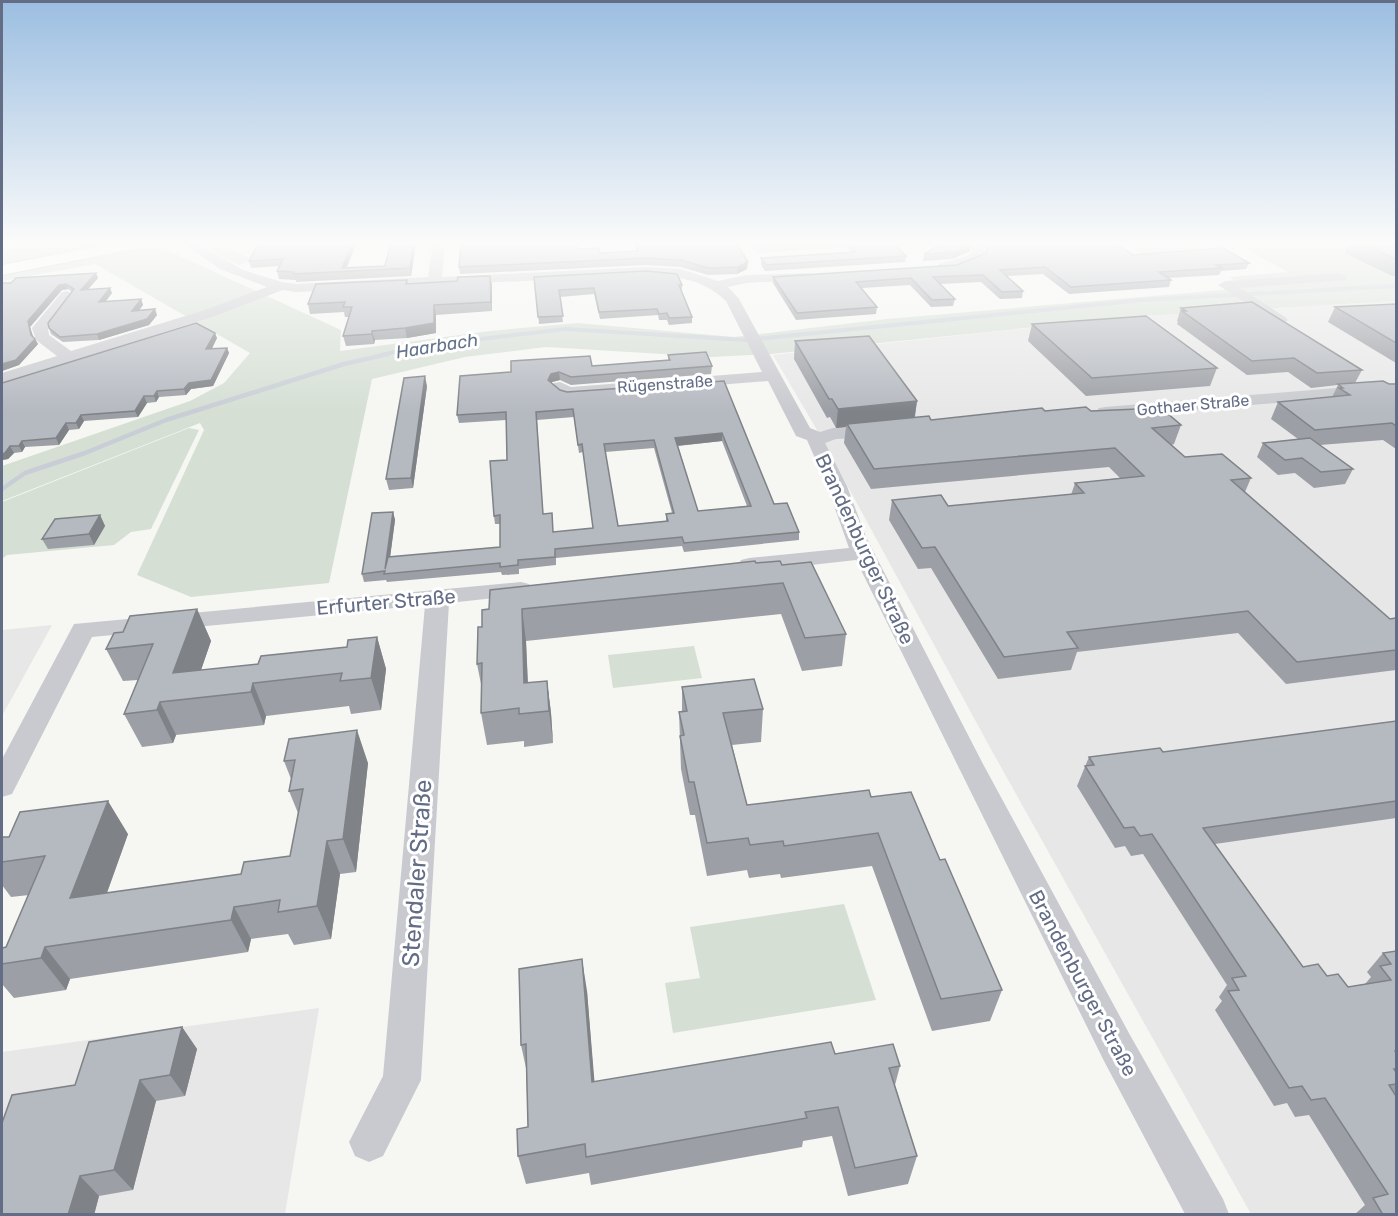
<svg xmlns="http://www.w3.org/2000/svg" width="1398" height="1216" viewBox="0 0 1398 1216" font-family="Rubik,sans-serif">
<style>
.built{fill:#e6e7e6}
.green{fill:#d5dfd4}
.water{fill:#c9ced6}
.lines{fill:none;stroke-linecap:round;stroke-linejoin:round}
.stream-far1{stroke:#c9ced6;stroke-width:4}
.stream{stroke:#c9ced6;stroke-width:4.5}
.major-casing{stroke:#bbbdc2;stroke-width:2}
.minor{fill:#c9cacf;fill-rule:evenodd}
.major{fill:#fff;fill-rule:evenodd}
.wall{fill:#9c9fa5;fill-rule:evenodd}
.shaded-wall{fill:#7f8286}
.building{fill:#b5b9c0;stroke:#7f8286;stroke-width:1.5;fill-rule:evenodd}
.labels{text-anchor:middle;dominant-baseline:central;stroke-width:6;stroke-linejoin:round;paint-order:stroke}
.far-street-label{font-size:16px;fill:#636d86;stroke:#fff}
.far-water-label{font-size:18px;font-style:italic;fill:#64748a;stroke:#fff}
.street-label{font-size:20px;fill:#636d86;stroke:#fff}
.near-street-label{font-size:24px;fill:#636d86;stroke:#fff}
</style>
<rect width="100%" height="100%" fill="#f6f7f3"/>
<path class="built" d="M1396,301V1214H1251L992,751L817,430L773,355L1145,316Z
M52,625L2,716V630Z
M319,1008L285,1214H2V1052Z"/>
<path class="green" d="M2,242H126L2,267Z
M208,242H224L226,247L254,260L239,265L220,256L207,244Z
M1124,242H1396V301L1145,316L771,354L712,357L546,347L465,357L372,379L329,583L191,597L137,575L204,430L200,423L2,501V466L190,401L224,383L250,353L95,264L2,281V274L150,247H160L341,330L340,351L490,331L578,323L734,337L887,319L1246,288L1229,277L1288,272L1244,248L1142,254Z
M189,428L199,430L151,529L131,532L114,545L7,555L2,559V502Z
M694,646L702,678L613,688L608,655Z
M844,904L876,1000L673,1033L665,983L700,978L690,927Z"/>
<path class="water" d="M748,242H900L894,246L882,245L758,253L754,252Z"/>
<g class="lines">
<path class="stream-far1" d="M381,355L421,346L566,329L746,340L1142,300L1396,286"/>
<path class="stream" d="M2,489L25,473L85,453L166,420L344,364L388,354"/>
<g class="major-casing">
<path id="major" d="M120,242H152L144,247L2,275V265Z"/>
</g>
<path class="minor" d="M181,242H195L243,270L282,282L296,284L428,277L433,242H445L442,277L646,267L681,269L718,281L746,275L809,273L811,276L804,280L746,283L728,287L739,299L810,428L820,432L833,428L879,425L886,427L888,431L886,435L879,437L836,439L825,443L847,486L866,537L983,764L1130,1035L1223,1199L1229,1214H1185L1104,1061L856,560L749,572L741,570L738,565L741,560L749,558L849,548L827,486L807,440L796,436L794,432L768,381L568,397L562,396L551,387L554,383L560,382L571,387L762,372L726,301C703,279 677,276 646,275L296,292L283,290L215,316L2,383V373L57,356L36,340L32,328L62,292L67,291L74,295L48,328L49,335L71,351L205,310L267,287L220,269Z
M967,242H980L986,249L980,261L944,271L939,270L937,267L939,264L970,255L973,250Z
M1340,273L1347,277L1345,280L1240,288L1285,317L1288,320L1280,325L1218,285L1225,281Z
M1396,383V393L1105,417L1099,416L1096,412L1099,408L1105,407Z
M521,582L529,584L533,589L529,594L449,603L421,1080L383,1156L369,1162L355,1156L349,1142L383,1076L425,605L92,637L12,794L2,797V759L74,624Z"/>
<use href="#major" class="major"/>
</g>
<path class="wall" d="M259,242L347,268L385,266L391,242H416L411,276L296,282V280L279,279L277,271L279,266L251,268L249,261Z
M634,242H736L747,269L737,274L708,275L681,267L646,265L460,274L459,267L578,249L600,253L636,251Z
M842,242H893L906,256L905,262L765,271L761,265V258L851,253Z
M936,242H969L970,251L952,259L923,261L924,254L939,245Z
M982,242H1113L1133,255L1249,263L1246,269L1221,271L1219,275L1168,278L1171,280L1169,287L1069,294L1043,274L1007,276L1023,291L1022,298L1000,299L981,282L939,284L955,299L953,306L931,307L910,285L862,288L877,307L876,314L796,320L773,283V277L957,265L986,253L987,247Z
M1349,242H1396V276H1392L1345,253Z
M490,276L492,285V311L436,315V333L407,338L375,340L374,344L346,346L343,336L349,317H345L344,312L310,314L308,304L407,280L408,284L457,281Z
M534,277L682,285V291H681L692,317V323L669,325L667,320H659L658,315L600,319L594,294L560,297L563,322L539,324Z
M98,278L88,289L112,293L106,301L141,299L143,305L139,310L157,315L149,325L99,340L63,342L51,334L49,328L72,292L68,289L62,290L30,327L33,336L35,339L38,344L19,365L2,371V283Z
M1396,304V363L1328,322L1335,307Z
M1181,308L1362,370L1355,383L1389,384H1396V449L1383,440L1320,445L1353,469L1345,484L1314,488L1295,473L1278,475L1257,457L1263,443L1298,439L1271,419L1278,402L1332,397L1338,385L1311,388L1288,372L1247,375L1177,324L1178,322L1177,321Z
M1032,324L1217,368L1210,386L1086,396L1028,341Z
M217,338L212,349L227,348L229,353L213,386L191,389L186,395L159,397L156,402L147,403L138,417L84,421L79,429L69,430L59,445L25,447L22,452L14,453L8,459L2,460V383Z
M795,341L917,401L915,417L931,420L1045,411H1091L1181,425L1174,444L1171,445L1185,457L1251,478L1245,492L1390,619L1396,618V670L1286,684L1238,633L1077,652L1071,670L998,679L931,568L918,569L889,520L892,500L948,506L1071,495L1075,483L1120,478L1109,467L871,489L844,443L846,427L836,428L830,417L827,418L794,359Z
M668,355L712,366L711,374L571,385L560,380L552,382L551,383L560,390L567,392L724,381L774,504L799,532V540L684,552L682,546L556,558V565L519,569V574L502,575L501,572L387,582L386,580L364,582L362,574L393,512L395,520L390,557L500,547V524H495L494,516L507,460L506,420L459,423L457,415L460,376L668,360ZM574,417L579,453L583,452L593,528L554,532L543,514L537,420ZM722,441L747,506L698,511L678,446ZM654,448L672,513L666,514V522L618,526L605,452Z
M427,386L413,488L389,490L386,479Z
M100,515L105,526L94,545L48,549L42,539Z
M756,563L782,565L846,634L842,666L802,671L781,614L526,641L528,683L547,681L551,713L553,743L524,747V741L487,745L481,713V684L477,664L482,627V610Z
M197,609L211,641L201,670L258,664L347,647L377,637L386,669L381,710L351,714L349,706L266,716L264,725L176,735L173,743L142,747L124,714L138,680L123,681L106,649L123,632Z
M682,687L763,709L761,742L732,745L747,805L871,797L940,860L1002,990L990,1021L932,1031L872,866L781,878L780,874L749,878L747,870L707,876L695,815H690L681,769L679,712H682Z
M1396,721V818L1215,844L1303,967L1327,976L1348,987L1365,984L1371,977L1367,972L1383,953L1396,951V1091L1394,1093L1396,1215H1354L1365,1205L1309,1115L1295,1117L1287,1103L1274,1106L1215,1010L1222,1001L1219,997L1227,985L1143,854L1131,856L1125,846L1115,848L1077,786L1089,757L1163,752Z
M289,739L368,763L356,872L340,874L331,939L294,945L288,934L251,939L248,952L70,979L66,990L14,998L2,984V948L6,947L29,895L11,897L2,885V837H9L128,834L107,893L241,874L290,856L298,813L289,791L291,779L284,761Z
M587,991L594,1082L835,1054L900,1066L895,1085L917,1156L908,1184L848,1196L832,1136L803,1141L802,1147L591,1185L589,1173L526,1184L518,1156L528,1127L526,1068L521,1045Z
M182,1027L197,1049L185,1096L156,1101L133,1190L99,1196L94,1215H2L75,1085Z"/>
<path class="shaded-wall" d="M353,242H357L345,272L342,268Z
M414,242H416L411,276L410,268Z
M971,245L970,251L952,259L954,252Z
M748,262L747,269L737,274L738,267Z
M96,273L98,278L83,295L81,290Z
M490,276L492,285V311L491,302Z
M66,284L68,289L62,290L30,327L34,340L35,339L38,344L19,365L2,371V364L28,321L59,285Z
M110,288L112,293L101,307L99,302Z
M141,299L143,305L135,316L132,311Z
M434,305L436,315V333L407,338L405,328Z
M155,309L157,315L149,325L99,340L97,334Z
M372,331L375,340L374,344L372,334Z
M215,333L217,338L208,355L206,349Z
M227,348L229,353L213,386L191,389L186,395L184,389L189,383Z
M559,372L560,380L552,382L549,387L548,380L551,374Z
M425,376L427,386L413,488L411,478Z
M157,391L159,397L156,402L154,396Z
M144,396L147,403L138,417L135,411Z
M917,401L914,420L847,424L846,427L836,428L838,409Z
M81,415L84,421L79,429L76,423Z
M66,423L69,430L59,445L56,438Z
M722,433V441L675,446V438Z
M22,441L25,447L22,452L19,446Z
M10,446L14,453L8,459L2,460V454Z
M393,512L395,520L388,573L385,569Z
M100,515L105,526L94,545L89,534Z
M197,609L211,641L191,699L173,673Z
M522,609L526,641L529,716L524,683Z
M377,637L386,669L381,710L371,678Z
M547,681L551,713L553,743L549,711Z
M253,683L266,716L264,725L251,692Z
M160,702L176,735L173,743L157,710Z
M357,730L368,763L356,872L343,839Z
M108,801L128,834L93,931L70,898Z
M327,841L340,874L331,939L317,906Z
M234,907L251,939L248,952L231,920Z
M45,947L70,979L66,990L41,958Z
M582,959L587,991L597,1112L592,1082Z
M182,1027L197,1049L185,1096L170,1075Z
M140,1080L156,1101L133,1190L114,1170Z
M80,1176L99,1196L94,1215H68Z"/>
<path class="building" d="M259,242H353L342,268L385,266L391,242H414L410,268L294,274V272L277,271L283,259L249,261Z
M461,242H576L578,249L599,248L600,253L638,251L635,242H736L748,262L738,267L708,268L681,260L646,258L459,267Z
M848,242H893L906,256L766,265L761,258L856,252Z
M944,242H969L971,245L954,252L924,254Z
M989,242H1113L1133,255L1223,248L1249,263L1216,265L1222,268L1159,272L1171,280L1071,287L1045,267L1000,270L1023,291L1002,292L983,275L933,277L955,299L932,300L911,278L856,282L877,307L797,313L773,277L957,265L986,253Z
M1360,242H1396V259Z
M646,271L677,274L682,285H679L692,317L669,318L667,313L659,314L657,309L599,312L594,288L559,290L563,316L538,317L534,277Z
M96,273L81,290L110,288L99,302L141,299L132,311L155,309L147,319L97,334L60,337L49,328L48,323L74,289L66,284L59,285L28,321L31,335L35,339L16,360L2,364V283H11L16,278Z
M490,276L491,302L434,305V323L405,328L372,331V334L343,336L352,307H343L345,302L308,304L316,284L407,280L406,284L457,281L458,277Z
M1252,302L1362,370L1317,373L1294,358L1252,361L1182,311H1186L1181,308Z
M1396,304V343L1335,307Z
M1146,316L1217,368L1092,378L1032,324Z
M196,323L215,333L206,349L227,348L211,380L189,383L184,389L157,391L154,396H144L135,411L81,415L76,423H66L56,438L22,441L19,446H10L5,453L2,454V383Z
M869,336L917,401L838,409L832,399H829L795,341Z
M706,352L712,366L571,377L559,372L551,374L548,380L560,390L567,392L724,381L774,504L787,503L799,532L684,543L682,537L555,549V557L518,560V565L500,567V563L384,574L385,571L362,574L372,513L393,512L385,569L388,557L500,547V515L494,516L490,461L507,460L506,412L457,415L460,376L511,372V361L590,356L592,366L670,360L668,355ZM573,409L578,445L582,444L593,528L553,532L552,513L543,514L536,412ZM722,433L751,506L698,511L675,438ZM654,440L674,513L666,514L668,521L618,526L604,444Z
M425,376L411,478L386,479L404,378Z
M1383,381L1389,384H1396V426L1392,423L1315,430L1278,402L1350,395L1339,388H1343L1338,384Z
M1086,407L1091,411L1161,408L1181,425L1152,428L1185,457L1222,454L1251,478L1231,480L1390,619L1396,618V650L1297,662L1248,611L1067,632L1078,648L1004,657L935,547L922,548L892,500L941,495L948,506L1084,493L1075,483L1144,476L1115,448L874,469L847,424L929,416L931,420L1042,408L1045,411Z
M1310,438L1353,469L1321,472L1302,458L1285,460L1263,443Z
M100,515L89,534L42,539L55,519Z
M755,561L756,563L780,561L782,565L811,562L846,634L805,638L783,583L522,609L524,683L547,681L549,711L519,714V708L481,713L482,663L477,664L478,627H482V610L489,609L490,590Z
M197,609L173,673L258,664L261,656L347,647L348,640L377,637L371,678L340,681L342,673L253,683L251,692L160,702L157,710L124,714L153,644L106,649L114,633L123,632L130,616Z
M754,679L763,709L723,713L747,805L869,790L871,797L911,792L940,860L945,859L1002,990L941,999L878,833L784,846L783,841L750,845L748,838L707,843L694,782H689L680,736L684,735L679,712L687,711L682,687Z
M1396,721V801L1203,828L1303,967L1318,964L1327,976L1338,974L1348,987L1391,980L1380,966L1391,964L1383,953L1396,951V1050L1395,1051L1396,1053V1069H1394L1396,1072V1084L1389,1085L1396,1096V1215H1383L1373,1198L1388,1194L1325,1098L1311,1100L1302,1086L1289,1088L1228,991L1239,990L1232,978L1246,976L1152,834L1140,836L1134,827L1124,828L1085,766L1094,765L1089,757L1160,748L1163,752Z
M357,730L343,839L327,841L317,906L278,912L280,900L234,907L231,920L45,947L41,958L2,964V948L6,947L45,856L2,862V837H9L20,812L108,801L70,898L241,874L244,862L290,856L303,789L289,791L295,760L284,761L289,739Z
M582,959L592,1082L831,1042L835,1054L893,1044L900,1066L889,1068L917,1156L855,1168L838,1107L805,1112L807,1118L586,1157L585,1144L518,1156L517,1129L528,1127L526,1044L521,1045L519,969Z
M182,1027L170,1075L140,1080L114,1170L80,1176L68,1215H2V1123L12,1095L75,1085L89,1042Z"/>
<linearGradient id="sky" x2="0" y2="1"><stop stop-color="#9bbee1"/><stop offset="0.59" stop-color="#fbfbfa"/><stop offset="1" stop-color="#fbfbfa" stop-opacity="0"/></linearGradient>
<rect width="1398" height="412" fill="url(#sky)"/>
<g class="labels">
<g class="far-street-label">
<text transform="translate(665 384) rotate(-4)">Rügenstraße</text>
<text transform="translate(1193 405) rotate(-5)">Gothaer Straße</text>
</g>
<g class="far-water-label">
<text transform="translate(437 346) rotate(-9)">Haarbach</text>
</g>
<g class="street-label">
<text transform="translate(865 549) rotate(65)">Brandenburger Straße</text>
<text transform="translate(386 602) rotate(-5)">Erfurter Straße</text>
<text transform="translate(1083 983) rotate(62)">Brandenburger Straße</text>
</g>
<g class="near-street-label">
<text transform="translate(417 873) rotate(-86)">Stendaler Straße</text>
</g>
</g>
<rect width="1398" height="1216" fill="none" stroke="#636d86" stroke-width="6"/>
</svg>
